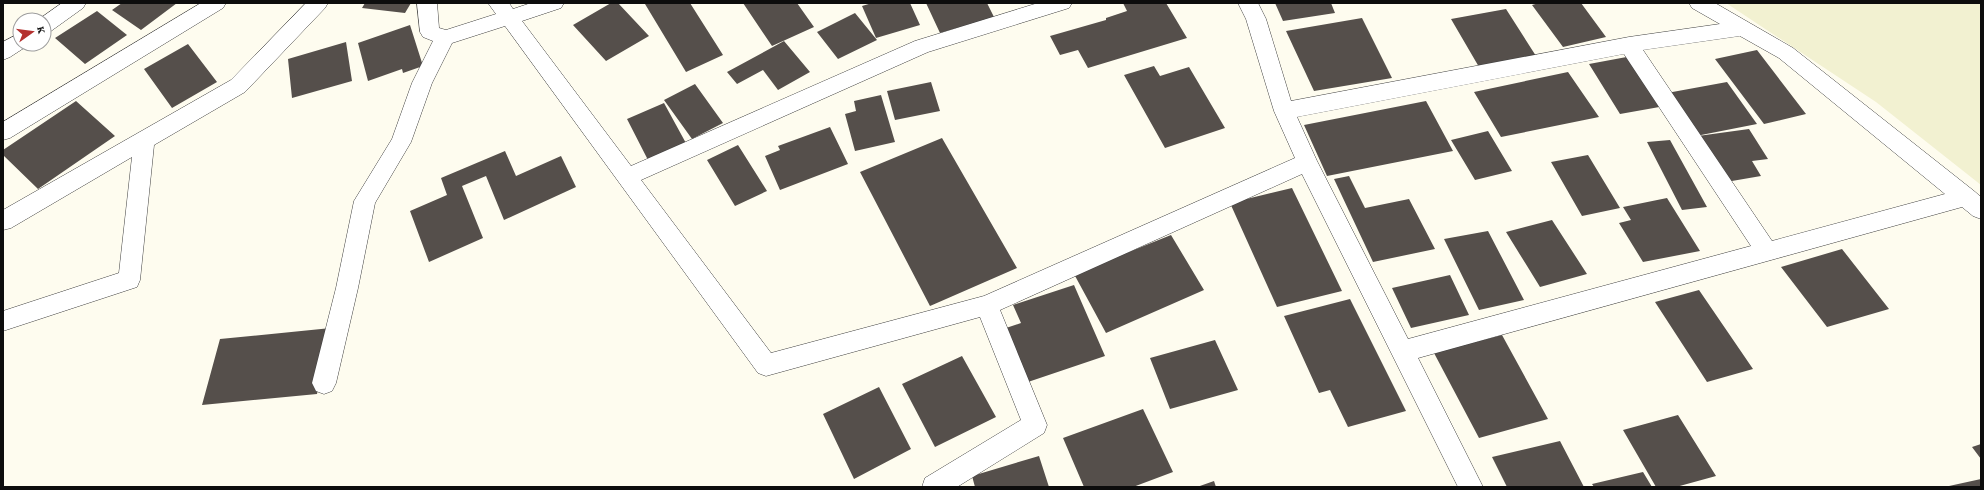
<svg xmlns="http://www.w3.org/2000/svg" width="1984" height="490" viewBox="0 0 1984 490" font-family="'Crimson Pro',serif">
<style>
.farmland{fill:#f2f1d1}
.building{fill:#554f4b}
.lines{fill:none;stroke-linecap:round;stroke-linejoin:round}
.street-casing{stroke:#404040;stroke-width:1}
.street{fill:#fff;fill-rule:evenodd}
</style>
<rect width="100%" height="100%" fill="#fefcef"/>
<path class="farmland" d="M1726,3H1981V185L1876,102Z"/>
<path class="building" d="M122,3H177L141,30L112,10Z
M365,3H411L405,13L362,8Z
M611,3H618L649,36L606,61L573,25Z
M647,3H690L723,55L686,72L645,4Z
M743,3H797L814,27L772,46Z
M872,3H910L920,25L876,38L862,6Z
M926,3H987L994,17L940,33Z
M1123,3H1166L1187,38L1088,68L1078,50L1060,55L1050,36L1106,20V18L1127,11Z
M1275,3H1331L1335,13L1283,21Z
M1539,3H1581L1606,37L1563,47L1532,5Z
M1506,9L1536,56L1479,67L1451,19Z
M97,11L127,35L85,64L55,38Z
M855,13L877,40L838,59L817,32Z
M1362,18L1392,78L1314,91L1286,31Z
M410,25L423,66L403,73L402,69L368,81L358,43Z
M784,41L810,72L778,90L763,70L737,84L727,72Z
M346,42L352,81L292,98L288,59Z
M188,44L217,82L172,108L144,69Z
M1757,50L1806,114L1764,124L1715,59Z
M1632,56L1665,106L1620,114L1589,64Z
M1154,66L1160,76L1189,67L1225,128L1165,148L1124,75Z
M1568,72L1599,117L1501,137L1474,92Z
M931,82L940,111L895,120L887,91Z
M1727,82L1757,124L1696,136L1667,93Z
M695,84L723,123L692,139L664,100Z
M881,95L895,142L855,151L845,114L856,111L854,101Z
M76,101L115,136L38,189L3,155V150Z
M1426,101L1453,151L1327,176L1304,125Z
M664,103L687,145L649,162L627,119Z
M830,127L848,164L780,190L765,156L780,150L778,146Z
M1749,129L1768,159L1752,161L1761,176L1726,182L1698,136Z
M1488,131L1512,171L1475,180L1451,140Z
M942,138L1017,268L930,306L860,172Z
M1670,140L1707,207L1682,210L1647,142Z
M738,145L767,191L735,206L707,160Z
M505,151L516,176L561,156L576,187L504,220L486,176L462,186L483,238L429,262L410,211L447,195L441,178Z
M1588,155L1620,208L1582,216L1551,162Z
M1349,176L1365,208L1409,199L1435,249L1373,262L1334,179Z
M1292,188L1342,291L1277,307L1230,203Z
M1667,198L1700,251L1643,262L1619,223L1631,220L1623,207Z
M1552,220L1587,274L1540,287L1506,232Z
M1488,231L1524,300L1479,310L1444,239Z
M1171,235L1204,290L1106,333L1074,274Z
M1842,249L1889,309L1827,327L1781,267Z
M1450,275L1469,315L1411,328L1392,288Z
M1074,285L1105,356L1028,382L1006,328L1021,323L1013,305Z
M1699,290L1753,369L1707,382L1655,302Z
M1350,299L1406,411L1348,427L1330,390L1319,393L1284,316Z
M331,328L317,394L202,405L220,339Z
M1502,335L1548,419L1479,438L1434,353Z
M1215,340L1238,390L1170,409L1150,358Z
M962,356L996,417L935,447L902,384Z
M879,387L911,449L854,479L823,414Z
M1143,409L1173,472L1133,487H1084L1063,438Z
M1678,415L1716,476L1676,487H1656L1623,430Z
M1560,441L1584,487H1507L1492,457Z
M1981,444V459L1972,447Z
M1039,456L1049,487H975L972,476Z
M1643,472L1652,487H1594L1592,484Z
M1981,479V487H1949V486Z
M1214,481L1216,487H1197Z"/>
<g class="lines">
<g class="street-casing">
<path id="street" d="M62,3H86L83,8L51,31L44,33V20H38Z
M201,3H226L223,8L10,138L3,140V122Z
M306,3H328L325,8L245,92L154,145L140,280L137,287L3,331V311L119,273L132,157L11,228L3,230V210L231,80Z
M417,3H437L439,28L446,30L496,14L488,3H509L513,9L531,3H564L561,8L522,21L631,166L915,41L1038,3H1072L1069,8L928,52L641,180L771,353L984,296L1295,158L1274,111L1246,19L1238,3H1258L1266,19L1291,101L1629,37L1720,24L1692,8L1689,3H1715L1793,48L1974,191L1981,197V219L1973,216L1962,207L1418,358L1483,487H1458L1302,174L1000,310L1047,425L1044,433L957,487H922L925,478L1021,420L980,317L766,376L758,373L505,26L452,43L432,83L411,142L375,203L358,288L336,383L332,391L324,394L316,391L312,383L336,288L354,201L392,139L412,83L433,41L423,37L420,32ZM1740,36L1779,58L1945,194L1772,241L1643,50ZM1624,54L1751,246L1408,339L1317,161L1297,117Z
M20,33V44H28L27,46L10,57L3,60V42Z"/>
</g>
<use href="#street" class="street"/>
</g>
<rect width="1984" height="490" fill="none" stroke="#0d0d0d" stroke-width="8"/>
<g transform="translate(32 32) rotate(76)"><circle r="19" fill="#ffffff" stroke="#9e9e9e"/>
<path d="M0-3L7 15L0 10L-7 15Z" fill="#b4312f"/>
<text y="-6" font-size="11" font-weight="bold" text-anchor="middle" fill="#0d0d0d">K</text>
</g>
</svg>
